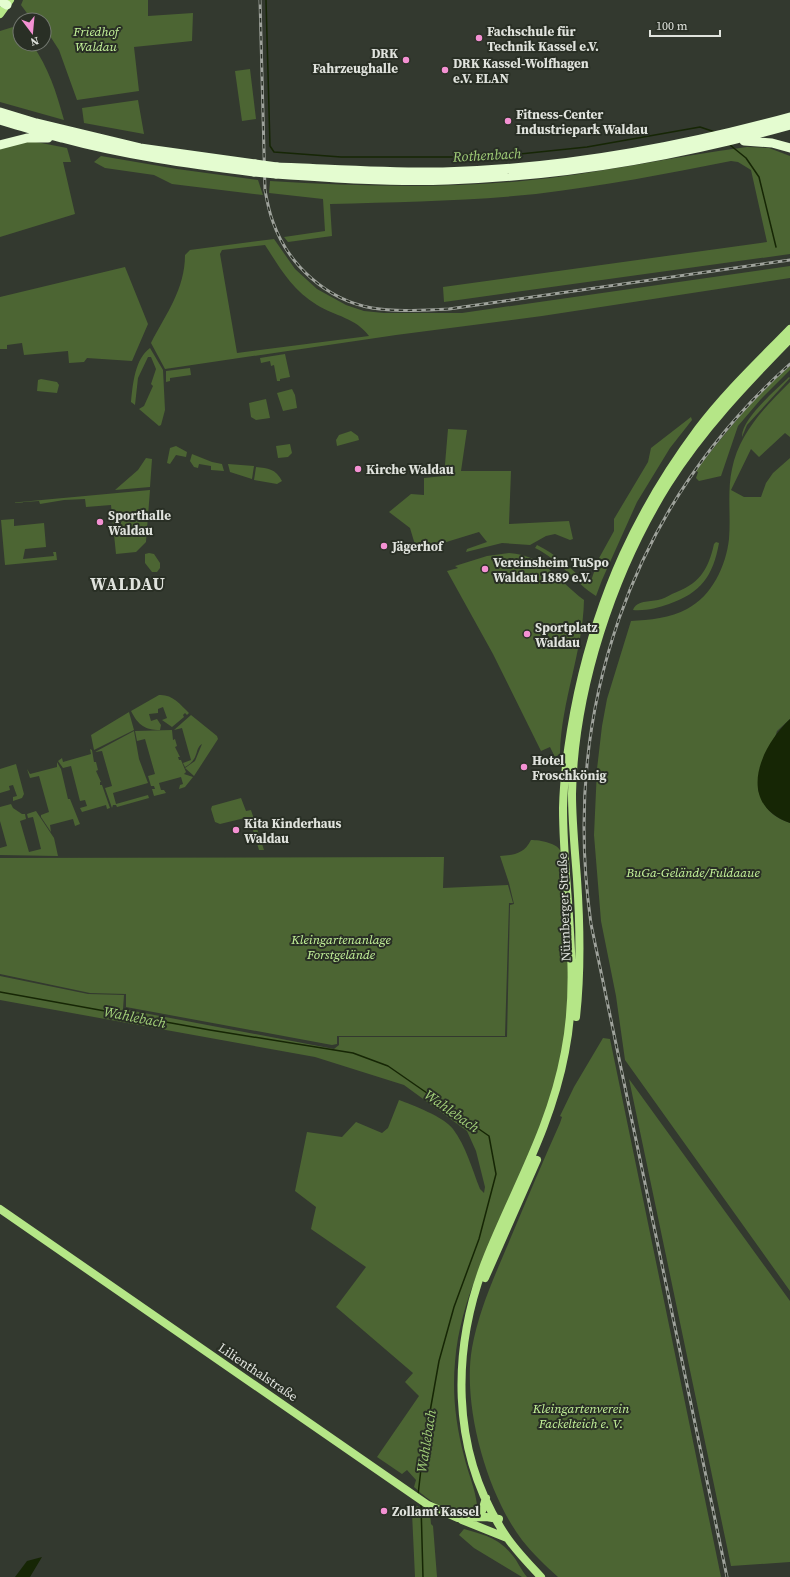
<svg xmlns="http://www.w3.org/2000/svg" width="790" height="1577" viewBox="0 0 790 1577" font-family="'Source Serif 4',serif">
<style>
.green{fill:#4c6533;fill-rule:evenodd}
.water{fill:#162605}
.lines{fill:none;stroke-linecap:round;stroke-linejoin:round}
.stream{stroke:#162605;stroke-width:1.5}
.major{stroke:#b5e687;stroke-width:8}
.highway{stroke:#e4fcd0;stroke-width:9}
.rail-casing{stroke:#9fa39c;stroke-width:3}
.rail{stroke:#292f25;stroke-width:1.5;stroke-dasharray:4.5;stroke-linecap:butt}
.highway-bridge{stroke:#e4fcd0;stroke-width:9}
.poi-dot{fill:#f491d3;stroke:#292f25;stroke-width:1.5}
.labels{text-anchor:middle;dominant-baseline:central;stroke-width:4;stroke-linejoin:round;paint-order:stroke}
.park-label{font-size:13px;font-style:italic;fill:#c6f59b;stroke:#292f25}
.poi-label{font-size:13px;font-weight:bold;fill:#e0e3dd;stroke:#292f25;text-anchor:start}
.street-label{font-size:13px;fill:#e0e3dd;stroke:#292f25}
.water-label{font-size:14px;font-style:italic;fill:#a3d179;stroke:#292f25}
.district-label{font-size:17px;font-weight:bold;letter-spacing:1px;fill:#e0e3dd;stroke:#292f25}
</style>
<rect width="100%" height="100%" fill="#33392f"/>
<path class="green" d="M23,0H148V16L193,13L192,41L134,47L139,91L77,100L59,50L50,36L47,37L44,34V20H32L21,5Z
M13,27L20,33V44H32C49,69 56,91 64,120L0,102V31Z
M250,69L256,119L242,121L235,71Z
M138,100L144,134L84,123L82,108Z
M31,141L67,148L71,162H63L75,214L0,237V149L12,144Z
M747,147L769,148L790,156V254L444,302L443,287L767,242L751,170L738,162L731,161C666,174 602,186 536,194C468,201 399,202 330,204L332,236L288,242L284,237L325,231L323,199L269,193L270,181C353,186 438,189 522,181C597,174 671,157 747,147Z
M101,156L177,169L258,180L263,195L172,184L154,175L105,168L94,162Z
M274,239L295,269L317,289L346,305L364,311L384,313H462L790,266V278L542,316L396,335L165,369L151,343C166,314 185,289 185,255L190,250ZM265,245C280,268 292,290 317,305C335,316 356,318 369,336L237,353L220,254L222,250Z
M125,267L148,324L132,361L87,358L84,362L69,363L68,351L24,355L22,343L7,345V349H0V297Z
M150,348L163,370L165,410L161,425L159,426L139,409L144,406L153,386L151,384L156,369L151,357H148L138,378L135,405L131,402C133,383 135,359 150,348Z
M285,354L290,377L280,379V381H277L274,365L271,366L270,361L261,363L260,358Z
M790,366V370L761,399L738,426L721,476L699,481L696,478L698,472L696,471C725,433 754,397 790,366Z
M190,368L191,375L170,378V381L166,382V371Z
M789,377L790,378L747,425L742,437C741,419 776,390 789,377Z
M41,379L57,382L59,385L57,393L37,391L38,380Z
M790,382V437L785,433L759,457L751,449L731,490L744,497H761L766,483L773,473L790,458V719L777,731L758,790C766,809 770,816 790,823V1291L625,1060L616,996L601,921L594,835L597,769L602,726L607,699L631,621C649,620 671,618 687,609C712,596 726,566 729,539C731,515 727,492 732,469C739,433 765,407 790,382Z
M292,389L295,395L297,408L283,411L277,393Z
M266,399L270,418L256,420L251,417L249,403Z
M691,417L692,420L670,448L637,502L602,580L596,596C574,582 560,560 535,548L537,545C555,554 569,566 584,581H588L592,578L598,560L614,531V519L648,462L651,448Z
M448,429L467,430L461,471H511L509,524L569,521L573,539L570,540L555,534L546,536L530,545L502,543L466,552L467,549L487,542L479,532L430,547L429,544L416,548L410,528L389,512L411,494L424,495V478L444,476Z
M351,431L358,436L359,440L337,446L336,440L339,435Z
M290,444L292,453L288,457L278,458L276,446Z
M176,446L187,452L186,457L176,455L170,464L167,463L170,448Z
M192,454L212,462L222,464L224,471L211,470V466L199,464L198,468L194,467L190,461Z
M146,458L152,459L150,487L115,490L138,470Z
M228,464L254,466L252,479L230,472Z
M256,467C268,468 276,469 282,481L277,484L254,480Z
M150,490L146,542L136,552L116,554L111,505L86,507L85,499L64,500L40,504L39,501L9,503Z
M14,519V526L44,523L46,547L25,549L23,559L54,556L53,552H56L57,560L5,565L1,520Z
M716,542L719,543C713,576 701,593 669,604C657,608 646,611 633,610C637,600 649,602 658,600C663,599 668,596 672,594C699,584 708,571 714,544Z
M149,553L154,554L160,563V568L157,572H152L145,563V554Z
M509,553C546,556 557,580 584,600C583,652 561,701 560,754L555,757L550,747L541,751L493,654L447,571L458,568L455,566L487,556Z
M159,695C172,694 180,704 189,713L187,715L185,713L183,715L184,717L172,727L162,720L167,718L163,707L158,709V713L149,714L151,721L157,719L161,725L160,730C145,730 138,725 131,711Z
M129,712L134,730L94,750L91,735Z
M191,715L217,736L218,739L194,776L185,768L195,761L202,744C194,749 200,759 185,767L183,763L191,760L182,728L174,730Z
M172,730L173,740L175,739L177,746L175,747L180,757H178L179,760H181L186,772L184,774L193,777L185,787L179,789L180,785L183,784L181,777L159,783L161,790H164L166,793L154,796L152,789H155L154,786H151L148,776L155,774L145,739L137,741L135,731Z
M134,731L139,759L148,783L113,793L116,804L148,795L149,798L117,807L116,805H113L112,808L105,788L112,786L102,751L95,752Z
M90,749L92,750L94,762H96L98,770L96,771L101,782H100V785H102L110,808L107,809L106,805L82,812L80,808L87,806L85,800L80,801L71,766L63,768L58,761L62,758L63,762L91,754Z
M57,762L61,769L68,799H70L80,824L75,826L73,819L50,825L51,832L41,817V815L49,812L39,776L30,778L27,769L30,774L57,767Z
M16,764L24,794L22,798L13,801V797L17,796L13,785L9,786L10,790L0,793V769Z
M241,798L246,811L251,810L264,850H259L249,817L220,824L215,822L211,809L212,806Z
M11,804L13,808L22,814H25L26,819L20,821L29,852L41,849L33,817L28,818L27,814L36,811L54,838L58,856L0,855V848L7,846L0,821V807Z
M531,840C540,840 558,843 561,852C568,925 576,1003 558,1075C552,1100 542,1126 533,1149C505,1220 461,1285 455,1362C452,1394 456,1425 464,1456C468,1473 475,1488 477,1505C460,1526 428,1500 414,1487L416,1480L407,1470L402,1474L377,1457L419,1396L405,1382L413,1373L336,1307L366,1267L311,1229L316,1207L295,1191L307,1132L342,1137L356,1122L382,1133L388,1128L399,1100C413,1105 444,1117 453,1129C466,1146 472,1169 480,1189L484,1193L485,1187L476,1151L467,1131L404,1085L315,1057L0,1000V976L88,994L124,995L123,1009L334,1049L339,1045V1037H507L510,905L514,904L509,883L500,856C514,855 524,854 531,840Z
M444,857L443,888L508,885L513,903H509L505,1036H337V1044L332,1045L126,1007V994L90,993L0,974V858Z
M603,1038L610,1039L721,1577H558C546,1566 532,1553 522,1540C487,1494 462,1406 472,1348C479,1309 496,1273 511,1237C527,1199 543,1161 560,1123L562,1117L560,1116L574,1087Z
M629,1079L790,1301V1562L731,1566Z
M417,1506L430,1513L431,1524L433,1526L437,1577H415L412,1513Z
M464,1529C485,1535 499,1538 513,1556C518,1562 521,1570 527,1577H522L474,1548L459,1535Z"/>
<path class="water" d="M790,719V823C736,804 759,748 790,719Z
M42,1557L30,1577H15L27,1561Z"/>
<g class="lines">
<path class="stream" d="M266,0L270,146L274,152L341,157H490L587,147L700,127L715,132
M730,145L746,158L759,177L776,247
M0,992L210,1030L353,1053L388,1066L489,1136L496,1174L479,1239L454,1307L439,1361L423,1451L418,1495
M421,1504L423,1577"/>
<path class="major" d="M0,14L10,0
M576,1017C581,972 580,924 577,879C575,851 572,822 572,794C574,689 613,572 668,484C702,430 746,384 790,339
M0,1209L428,1505L458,1518L486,1517L499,1519
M485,1278L537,1160
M474,1518L482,1511L486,1498
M462,1520L507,1538
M541,1577C529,1564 516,1551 506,1536C449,1451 451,1346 488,1255C516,1186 551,1127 565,1052C581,971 563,890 563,808C564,769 570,731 578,693C600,593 637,511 698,429C725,393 759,361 790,329"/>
<path class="highway" d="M0,1L7,5
M0,112L36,123L140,148L255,164
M0,120C21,126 41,133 62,138C124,155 190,164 254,172
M744,141L772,143L790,148
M0,145L27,138H48
M277,167C332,169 388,173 443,172C561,169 677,148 790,117
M276,174C333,178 390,182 448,180C564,176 678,156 790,125"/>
<g class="rail-casing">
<path id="rail" d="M260,0L265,190C267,201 269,212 273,222C288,265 327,300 372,308C397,312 424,310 449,309L790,260
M727,1577L591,924C561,712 630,507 790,364"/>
</g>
<use href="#rail" class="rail"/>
<path class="highway-bridge" d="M255,164L277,167
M254,172L276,174"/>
</g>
<g class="poi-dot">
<circle cx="479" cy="38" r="4"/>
<circle cx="406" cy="60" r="4"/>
<circle cx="445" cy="70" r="4"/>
<circle cx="508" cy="121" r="4"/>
<circle cx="358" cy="469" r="4"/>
<circle cx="100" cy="522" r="4"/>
<circle cx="384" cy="546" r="4"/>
<circle cx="485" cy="569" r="4"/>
<circle cx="527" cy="634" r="4"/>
<circle cx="524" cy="767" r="4"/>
<circle cx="236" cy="830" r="4"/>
<circle cx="384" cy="1511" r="4"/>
</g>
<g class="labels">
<g class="park-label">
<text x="96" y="31">Friedhof<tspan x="96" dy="15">Waldau</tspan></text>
<text x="693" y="872">BuGa-Gelände/Fuldaaue</text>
<text x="341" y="939">Kleingartenanlage<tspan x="341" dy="15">Forstgelände</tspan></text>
<text x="581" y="1408">Kleingartenverein<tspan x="581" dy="15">Fackelteich e. V.</tspan></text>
</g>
<g class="poi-label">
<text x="487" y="31">Fachschule für<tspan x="487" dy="15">Technik Kassel e.V.</tspan></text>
<text x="398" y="53" text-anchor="end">DRK<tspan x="398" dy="15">Fahrzeughalle</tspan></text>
<text x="453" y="63">DRK Kassel-Wolfhagen<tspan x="453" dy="15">e.V. ELAN</tspan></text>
<text x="516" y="114">Fitness-Center<tspan x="516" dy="15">Industriepark Waldau</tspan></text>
<text x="366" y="469">Kirche Waldau</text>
<text x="108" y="515">Sporthalle<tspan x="108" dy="15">Waldau</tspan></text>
<text x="392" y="546">Jägerhof</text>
<text x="493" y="562">Vereinsheim TuSpo<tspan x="493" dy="15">Waldau 1889 e.V.</tspan></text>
<text x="535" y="627">Sportplatz<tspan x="535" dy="15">Waldau</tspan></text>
<text x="532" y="760">Hotel<tspan x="532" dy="15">Froschkönig</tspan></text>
<text x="244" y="823">Kita Kinderhaus<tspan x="244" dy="15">Waldau</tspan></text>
<text x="392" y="1511">Zollamt Kassel</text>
</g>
<g class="street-label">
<text transform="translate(564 907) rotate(-92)">Nürnberger Straße</text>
<text transform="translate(258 1372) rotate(34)">Lilienthalstraße</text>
</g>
<g class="water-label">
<text transform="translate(487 155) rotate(-3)">Rothenbach</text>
<text transform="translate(135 1017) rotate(11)">Wahlebach</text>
<text transform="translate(452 1111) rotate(35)">Wahlebach</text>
<text transform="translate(426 1441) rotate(-81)">Wahlebach</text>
</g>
<g class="district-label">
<text x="128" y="584">WALDAU</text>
</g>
</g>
<g transform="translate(32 32) rotate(164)"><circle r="19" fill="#292f25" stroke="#72776f"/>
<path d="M0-3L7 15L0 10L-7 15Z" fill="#f491d3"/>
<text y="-6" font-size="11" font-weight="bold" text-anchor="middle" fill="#e0e3dd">N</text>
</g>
<path d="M650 30v6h70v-6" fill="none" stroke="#e0e3dd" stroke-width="2"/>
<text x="656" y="30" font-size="12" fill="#e0e3dd" stroke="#292f25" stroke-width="3" paint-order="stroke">100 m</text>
</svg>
